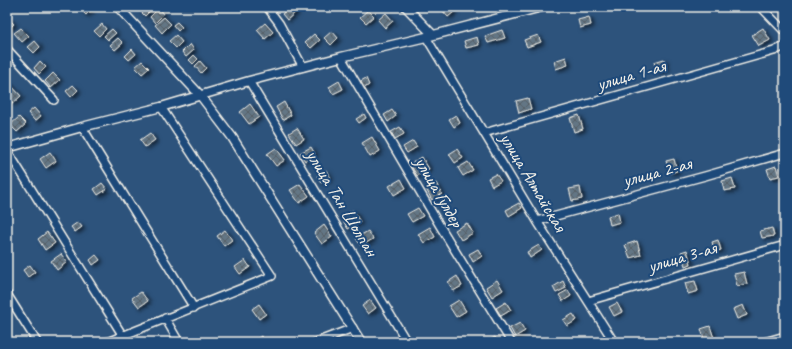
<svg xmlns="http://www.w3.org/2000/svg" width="792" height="349" viewBox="0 0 792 349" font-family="Caveat,sans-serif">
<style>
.building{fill:url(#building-cross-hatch);stroke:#f4f1e8;filter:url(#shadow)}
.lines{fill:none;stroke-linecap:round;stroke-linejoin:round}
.minor-casing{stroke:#f4f1e8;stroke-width:10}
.tertiary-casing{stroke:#f4f1e8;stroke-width:11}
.minor{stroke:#1f4a7a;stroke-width:7}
.tertiary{stroke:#1f4a7a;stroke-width:8}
.labels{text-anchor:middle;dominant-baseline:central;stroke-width:4;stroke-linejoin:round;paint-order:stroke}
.street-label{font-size:19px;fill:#f4f1e8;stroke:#1f4a7a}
</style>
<defs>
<pattern id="building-cross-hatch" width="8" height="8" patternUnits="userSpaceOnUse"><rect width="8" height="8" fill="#647685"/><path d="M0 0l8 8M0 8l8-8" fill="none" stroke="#565f66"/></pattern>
<filter id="shadow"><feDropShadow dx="3" dy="2" stdDeviation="2" flood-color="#0009"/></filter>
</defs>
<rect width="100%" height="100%" fill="#2d537c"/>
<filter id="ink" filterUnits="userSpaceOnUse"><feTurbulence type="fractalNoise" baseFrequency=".025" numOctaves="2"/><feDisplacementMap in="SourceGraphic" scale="8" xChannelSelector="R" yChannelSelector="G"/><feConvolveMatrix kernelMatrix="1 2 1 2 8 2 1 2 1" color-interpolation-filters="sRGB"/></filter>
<g filter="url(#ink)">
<path class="building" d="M84,7H90L92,9L86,15L81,10Z
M140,7H150L152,9L145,16L138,9Z
M290,7H292L296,12L287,20L282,14Z
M446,7H450L454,12L448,17L442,10Z
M159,8L164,14L155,23L150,17Z
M368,10L374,16L366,23L360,17Z
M386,13L393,21L385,28L378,20Z
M7,17L14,24L7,31Z
M164,17L171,24L162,33L155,25Z
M589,17L591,25L580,28L578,20Z
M177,22L182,27L178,31L173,25Z
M265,23L273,32L265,39L257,30Z
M102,24L106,29L99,36L94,31Z
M21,28L29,36L22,42L14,33Z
M763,28L770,40L759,46L752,35Z
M112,29L116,33L108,40L104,36Z
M502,30L505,38L488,43L485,36Z
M332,31L338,38L331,45L324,38Z
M314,34L320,40L311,48L305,42Z
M176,35L182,42L176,48L169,41Z
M538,35L541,42L527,47L524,40Z
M477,37L479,45L466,48L464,41Z
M118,38L123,43L115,50L110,45Z
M35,41L40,47L34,53L28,47Z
M190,44L194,50L186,57L182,52Z
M132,49L136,54L129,60L125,56Z
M194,55L198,59L193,64L189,60Z
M566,57L568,65L556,69L554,61Z
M664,59L666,69L657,72L654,62Z
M40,61L46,67L39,74L34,68Z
M142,61L149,68L142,74L135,67Z
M200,61L206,68L201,73L195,66Z
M53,73L60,80L51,88L45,81Z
M366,78L369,85L363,89L359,82Z
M339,81L343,89L333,94L329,87Z
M9,83L21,96L12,104L7,98V85Z
M73,85L78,90L71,97L66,91Z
M528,98L531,109L519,113L516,101Z
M284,102L291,115L283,120L276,107Z
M250,104L259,117L249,124L240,112Z
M34,108L41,116L35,121L28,113Z
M392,110L396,116L388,122L384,115Z
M364,114L366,118L359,123L356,119Z
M456,115L460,123L454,127L449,119Z
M579,115L583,129L574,132L570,118Z
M19,117L26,124L17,132L10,125Z
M400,127L404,134L395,139L391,132Z
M297,128L304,139L296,144L289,133Z
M150,133L155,140L145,147L140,140Z
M372,137L380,151L370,157L362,143Z
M413,141L417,147L407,153L403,147Z
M311,147L315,154L305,161L300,153Z
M276,148L285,160L276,166L267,154Z
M457,149L463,158L455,163L449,154Z
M50,152L56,161L46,168L40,159Z
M422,157L429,169L417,176L410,164Z
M674,159L677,171L670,173L666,161Z
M468,162L473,170L463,176L458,168Z
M776,166L779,176L770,178L767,169Z
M326,170L330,178L321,183L317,176Z
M496,174L501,181L492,186L488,178Z
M732,178L735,189L724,191L722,181Z
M401,179L406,188L394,195L389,186Z
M102,183L107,189L98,195L94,189Z
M436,183L442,194L432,200L426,189Z
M300,184L309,196L299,203L290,190Z
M580,187L582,199L572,201L569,189Z
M519,203L522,208L509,216L506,210Z
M418,208L423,216L412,222L407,214Z
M353,210L360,222L348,229L341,217Z
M618,213L620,222L610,225L608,216Z
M78,222L82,227L75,232L71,227Z
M467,223L473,233L461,240L455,230Z
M324,225L332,237L322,244L314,233Z
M430,227L435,237L424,243L418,234Z
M772,228L774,236L762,238L760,231Z
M225,230L232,240L224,246L217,236Z
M368,231L373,239L361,246L356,238Z
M47,232L55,243L45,250L38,239Z
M718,240L721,250L715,252L712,242Z
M637,241L641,255L630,258L625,245Z
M539,245L542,250L530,258L527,252Z
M478,249L482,256L473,262L469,254Z
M687,250L691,264L685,266L681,252Z
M61,254L67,262L57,270L51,261Z
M96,255L100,260L93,265L90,260Z
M245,260L250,267L240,274L235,267Z
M30,265L35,272L28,277L23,270Z
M744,272L747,284L737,286L734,274Z
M457,276L462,286L453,291L448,282Z
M497,280L503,290L492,297L486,287Z
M563,281L566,288L556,293L553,287Z
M695,281L698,291L688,294L685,283Z
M568,290L571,296L563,301L559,295Z
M141,292L148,301L139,307L132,298Z
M370,300L376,308L368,314L362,306Z
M459,300L466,311L456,317L449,306Z
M506,302L511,310L501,316L496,308Z
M617,303L622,312L614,316L609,307Z
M259,304L266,314L259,319L252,309Z
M743,305L747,315L737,319L733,309Z
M573,314L577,320L567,326L563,320Z
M520,323L525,331L515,337L510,328Z
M710,326L714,338L705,342L701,329Z
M261,336L266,342H253Z
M495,337L498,342H486Z"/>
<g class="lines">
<g class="minor-casing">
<path id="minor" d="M267,7L279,23L303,67
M761,7L785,32
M426,37L537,221L614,342
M7,49L54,100
M341,57L440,226L511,342
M249,81L407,342
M82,127L194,308
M484,133L774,51L785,46
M7,150L123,336
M537,221L705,176L785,153
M7,294L37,342
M588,301L785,245
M165,318L179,342
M107,342L272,276L161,107
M316,342L353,328
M764,342L785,336"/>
</g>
<g class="tertiary-casing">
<path id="tertiary" d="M118,7L200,95L232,137L361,342
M406,7L433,35
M7,148L82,127L161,107L249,81L341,57L426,37L542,7"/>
</g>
<use href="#minor" class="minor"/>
<use href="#tertiary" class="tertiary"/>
</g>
</g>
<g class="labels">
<g class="street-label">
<text transform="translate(631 75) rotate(-16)">улица 1-ая</text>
<text transform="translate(657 172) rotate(-15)">улица 2-ая</text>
<text transform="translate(533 182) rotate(59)">улица Алтайская</text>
<text transform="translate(439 192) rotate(60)">улица Гулдер</text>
<text transform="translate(342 203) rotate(59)">улица Тан Шолпан</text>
<text transform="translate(682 257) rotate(-16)">улица 3-ая</text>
</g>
</g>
<rect width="792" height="349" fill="none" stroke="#1f4a7a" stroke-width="24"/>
<rect x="12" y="12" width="768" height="325" fill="none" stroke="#f4f1e8" stroke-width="1.5" filter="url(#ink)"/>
</svg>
